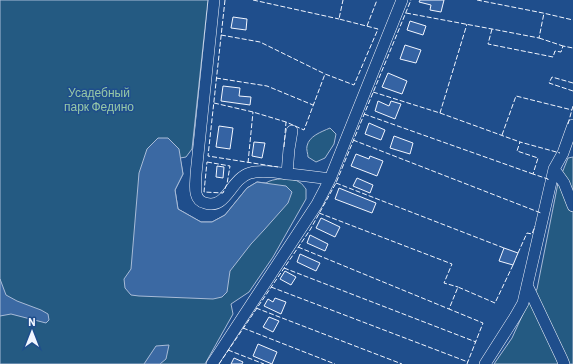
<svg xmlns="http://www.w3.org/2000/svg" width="573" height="364" viewBox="0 0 573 364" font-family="Barlow,sans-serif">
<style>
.green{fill:#245a82;stroke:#a8bbd7}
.water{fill:#3b69a3;stroke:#a8bbd7}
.building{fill:#3563a3;stroke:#f2f6ff}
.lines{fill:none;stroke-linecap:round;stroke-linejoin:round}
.minor-casing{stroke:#f2f6ff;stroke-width:12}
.minor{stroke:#1f4e8c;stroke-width:11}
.fence{stroke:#f2f6ff;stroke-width:1;stroke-dasharray:5 2;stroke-linecap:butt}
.labels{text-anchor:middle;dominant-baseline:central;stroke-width:3;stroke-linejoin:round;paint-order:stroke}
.park-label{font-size:12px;fill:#97c8a6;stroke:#1f4e8c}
</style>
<rect width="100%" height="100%" fill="#1f4e8c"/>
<path class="green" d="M0,0H208L192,149L186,157L180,158L183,174L175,190L178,209L201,222H212L225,215L247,188L257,182L266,183C272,178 293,177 299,182C302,183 304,187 306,189V199L273,257L249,292L231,304L233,314L205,364H0Z
M330,128L336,134L334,144L325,158L316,162L308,157C308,154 306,149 307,146C309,136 321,132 330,128Z
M573,157V364H494L512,338L528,303L537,289L558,183L568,158Z"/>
<path class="water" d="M158,138H168L179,149L183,174L175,190L178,209L201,222H212L225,215L247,188L257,182L286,186L292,192L288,203L264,230L251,244L230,271L227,292L222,297L213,299L139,296L131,295L125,288L124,279L131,269L139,173L147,149Z
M0,279L6,295L17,301L41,310L48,314L49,320L46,323L11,314L0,316Z
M169,345L166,359L160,364H144L156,346Z"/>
<path class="building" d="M420,0H444L441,12L430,10L431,5L419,2Z
M233,17L247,19L246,30L231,28Z
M410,21L426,26L423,35L407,30Z
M405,45L421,50L416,63L400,59Z
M388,73L407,81L402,94L382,87Z
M223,86L240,88L239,96L251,97L250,105L221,101Z
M378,101L389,106L391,101L401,104L395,119L375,111Z
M369,123L385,130L381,140L365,134Z
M219,126L233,128L230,149L216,147Z
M394,136L413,143L410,154L390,148Z
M254,142L265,143L262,158L252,156Z
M356,154L369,159L370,156L383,161L377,176L351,166Z
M217,166L224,167L223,178L216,177Z
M357,178L373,185L370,193L353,186Z
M339,188L376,203L372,213L335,199Z
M321,218L340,227L335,237L316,228Z
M310,235L328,244L325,251L307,243Z
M504,248L518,253L513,265L499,261Z
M300,254L320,263L316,271L297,262Z
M285,271L296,277L291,285L280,279Z
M275,298L286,302L281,314L264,306L268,299L273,302Z
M269,317L279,321L273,332L263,327Z
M258,344L277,352L272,364L253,356Z
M234,358L243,362L242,364H231Z"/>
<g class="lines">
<g class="minor-casing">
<path id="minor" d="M214,0L196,174C196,183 192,200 205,203C227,210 230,179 250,173C261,170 276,172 287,174C301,175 315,177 330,179
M554,169L564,183L573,206
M287,174L289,149L292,131
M527,285L562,359L564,364
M212,364L317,204L330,179L402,0
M485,364L515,317L523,303L554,169L563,153L573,125"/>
</g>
<use href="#minor" class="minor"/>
<path class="fence" d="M225,0L208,156L278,167
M253,0L339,19
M477,0L543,13L573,20
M406,13L492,29L539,38L544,13
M367,26L377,0
M492,29L488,44L553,57L555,51L561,52L563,46L573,48
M221,35L260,42L325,74
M539,38L563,46
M216,78L267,86L313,105
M573,83L552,77L549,83L573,91
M373,92L440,113L467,24
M214,103L253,112L286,122
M440,113L520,142
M364,114L533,174
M568,124L573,106
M502,135L516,96L572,110
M353,140L541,213
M284,147L286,122L304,130L325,74L354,85L378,29L339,19L343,0
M207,162L230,166L227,184L223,193L204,192Z
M248,163L253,112
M548,180V179L533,174L538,158L517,151L520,142L560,153
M336,183L504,248
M319,213L452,264L444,283L458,287
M298,247L449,309
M518,253L527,233L532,234L535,226
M284,268L476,342
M271,287L468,362
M256,308L402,364
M243,328L335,364
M228,350L264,364
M219,364L310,230L336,183L411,0
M467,364L483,323L449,309L458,287L495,303L513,265"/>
</g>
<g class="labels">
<g class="park-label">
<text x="99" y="92">Усадебный<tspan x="99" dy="14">парк Федино</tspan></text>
</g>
</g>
<g transform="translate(32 332)" stroke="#1f4e8c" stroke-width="3" paint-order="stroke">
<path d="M0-3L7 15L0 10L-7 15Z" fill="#f2f6ff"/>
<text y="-6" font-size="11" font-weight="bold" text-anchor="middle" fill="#f2f6ff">N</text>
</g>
</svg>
